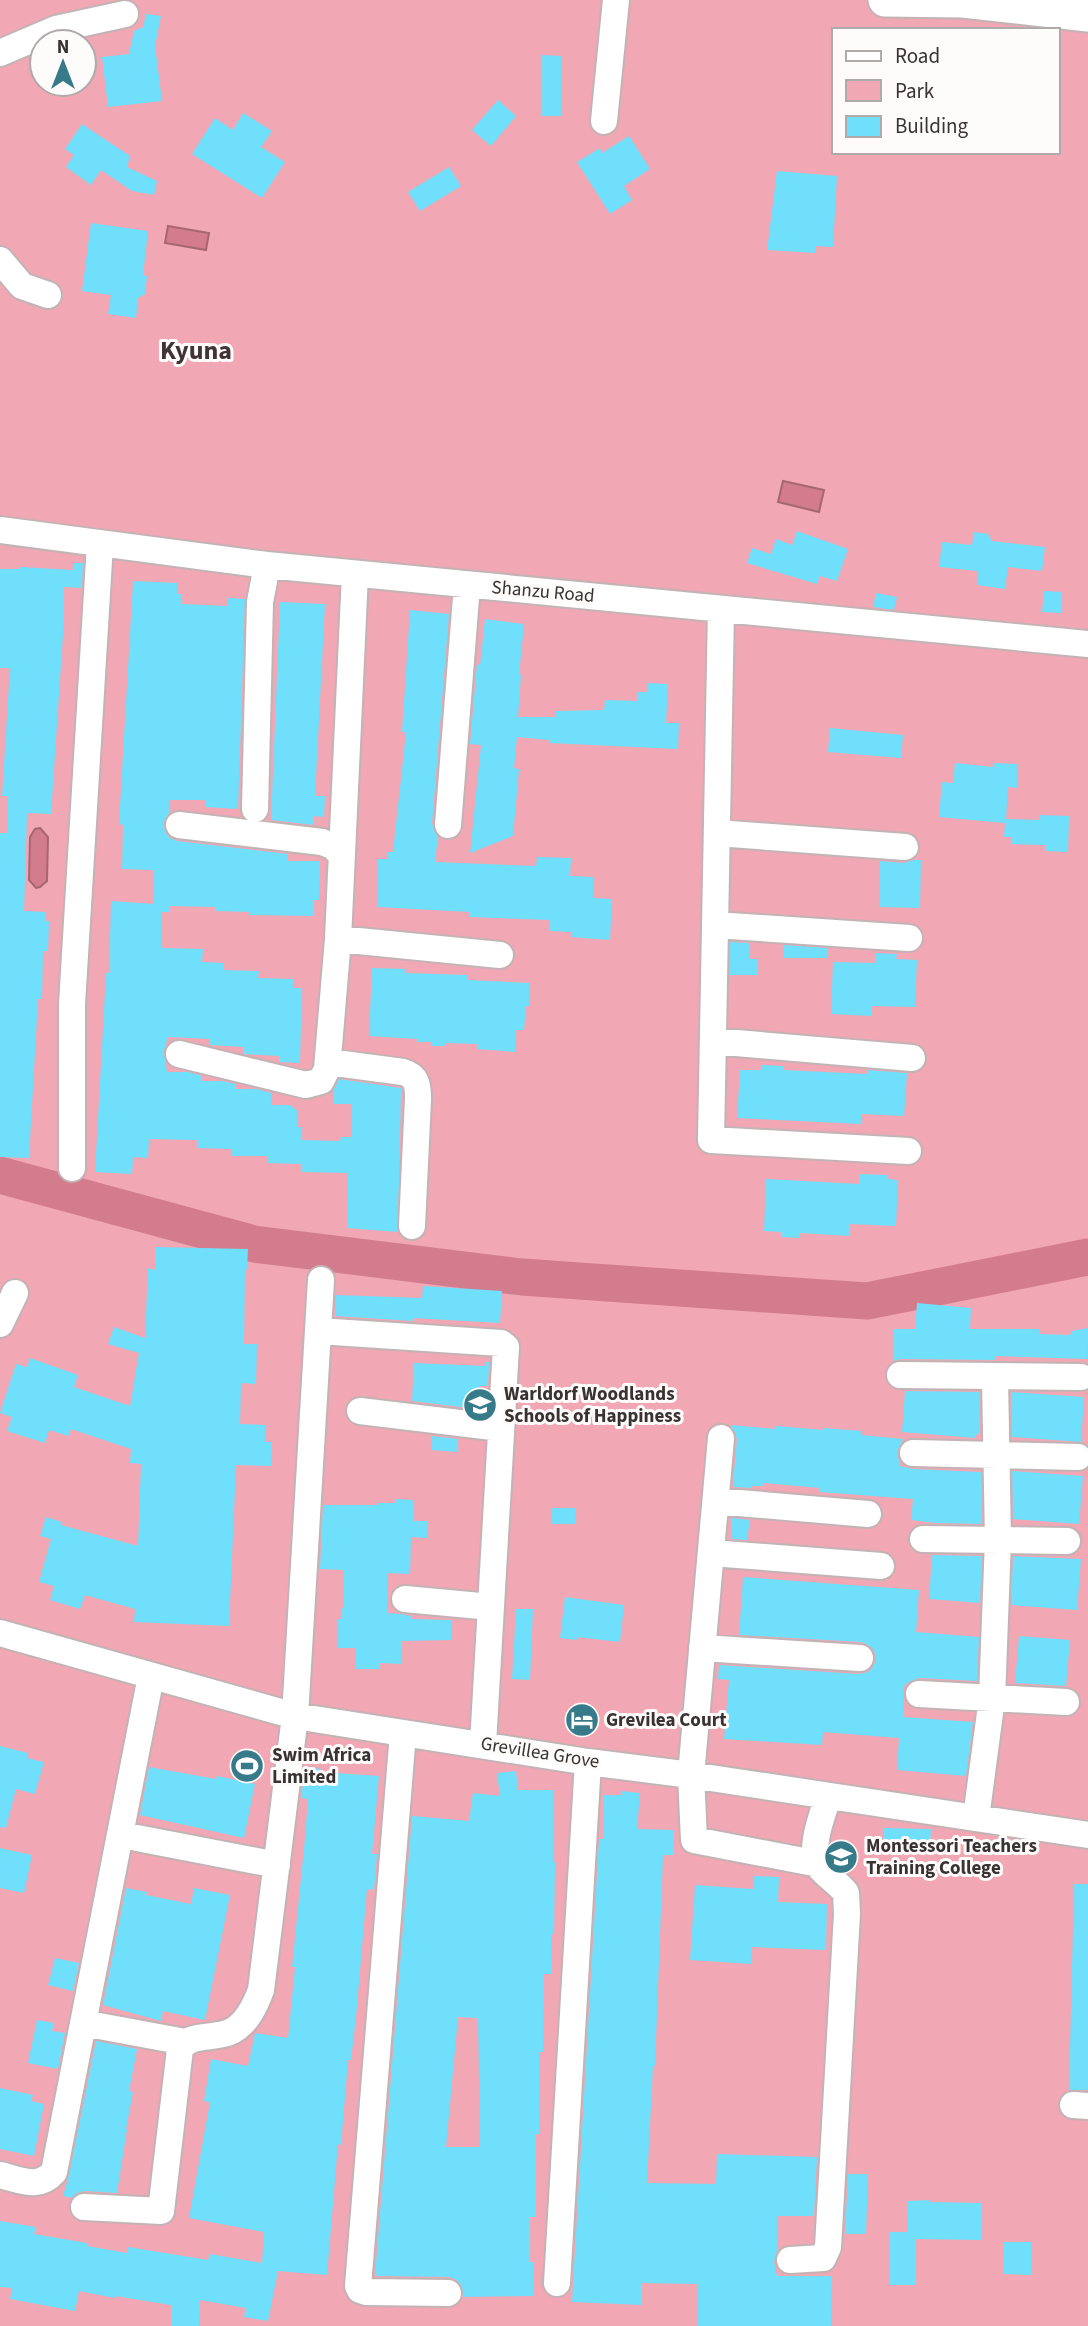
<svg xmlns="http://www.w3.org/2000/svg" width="1088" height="2326" viewBox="0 0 1088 2326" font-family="'Source Sans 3',sans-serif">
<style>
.green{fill:#f1a7b4;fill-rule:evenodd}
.water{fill:#d37c8d;stroke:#a56672;stroke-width:2}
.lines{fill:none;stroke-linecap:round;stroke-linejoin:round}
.river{stroke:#d37c8d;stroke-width:37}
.building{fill:#6fdffb;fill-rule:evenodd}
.minor-casing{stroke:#c3b3b5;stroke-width:30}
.major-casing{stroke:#c3b3b5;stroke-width:37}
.minor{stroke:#fff;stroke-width:26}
.major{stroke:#fff;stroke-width:33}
.labels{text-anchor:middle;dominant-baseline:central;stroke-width:6;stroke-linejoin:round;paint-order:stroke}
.street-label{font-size:19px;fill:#393233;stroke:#fefbfb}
.poi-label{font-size:19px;font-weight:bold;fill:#393233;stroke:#fefbfb;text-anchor:start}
.district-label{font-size:26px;font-weight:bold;fill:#413436;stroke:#fefbfb}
</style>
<rect width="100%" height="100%" fill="#faeaec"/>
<path class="green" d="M0,0H1088V2326H0ZM834,30H1058V152H834ZM42,42H84V84H42Z"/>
<path class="water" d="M168,226L209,233L206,250L165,243Z
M783,481L824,490L819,512L778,502Z
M40,828L48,837L47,881L40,887L36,888L29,880L30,837L35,829Z"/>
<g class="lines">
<path class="river" d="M0,1175L254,1244L522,1277L867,1301L1088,1257"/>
</g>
<path class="building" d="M146,14L161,16L155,46L162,101L108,107L102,57L129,54L134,31L143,27Z
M541,55L562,56L561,116H541Z
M498,100L516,116L491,146L472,130Z
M243,113L272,131L261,147L285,162L262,198L192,154L215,118L233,130Z
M82,124L130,156L127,167L157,181L154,195L132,191L101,170L91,185L66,167L74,155L65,149Z
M629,136L650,169L624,186L632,200L610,214L577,162L600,148L602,153Z
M449,167L461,186L420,211L408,192Z
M777,171L837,176L833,247L815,246V253L767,250Z
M91,223L148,231L143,275L147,276L145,294L138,298L136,318L108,314L111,295L82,291Z
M797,531L848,549L837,581L820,576L817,584L747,563L752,548L771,554L776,539L792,545Z
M974,532L988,534L992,541L1045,547L1042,571L1008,567L1005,589L977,585L978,571L939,567L942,542L972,545Z
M74,563H83L82,588L64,587V619L51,814L27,813L24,911L45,912V921H49L48,951H43L42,999H38L29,1158L0,1157V833H7L8,796H2L10,668H0V569H20V567L73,570Z
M133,581L178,583L177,594H182V604L228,606V598L245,599L238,809L205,807V800H170L169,813L164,822L165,832L170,838L177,841L288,854L287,861H320L319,900H314V916L250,915V912L215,911V907L170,906V912H162L161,948L203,949L202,962L224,963V970L259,971L258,978L293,979V988H302L300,1063L279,1062V1056L244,1054V1047L210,1045V1039L168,1037L164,1051L167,1072H188L202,1076V1081H222L236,1084V1089H257L271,1093V1105H290L298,1111L297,1127H302V1140L340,1141L341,1137H351L352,1104H334V1089L339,1079L401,1088L398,1232L347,1228L348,1173L301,1172V1164L267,1163L268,1156H232V1149L197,1148V1140L149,1139L148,1158L133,1157L132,1174L95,1172L106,973H109L111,901L154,904V870L122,869L123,825L119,824Z
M1044,591L1062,592L1061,613L1042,612Z
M876,593L897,597L894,610L873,607Z
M280,602L325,604L315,796H325L324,817L314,816V825L271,820Z
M410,610L449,614L432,824L438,836L435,862L536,866L537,857L571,858L570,876L594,877L593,898L612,899L610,940L571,937V932L550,931V920L470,917V912L377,907L378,859H388V852H393L406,732H402Z
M485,619L524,624L519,675H521L518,717H556V711L604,710L605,700L637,701V692H647V683L668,684L666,723H679L678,749L549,743V740L517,737L514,768L519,769L513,836L470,853L481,745L470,744L477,664L480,665Z
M830,728L903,735L901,758L828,752Z
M955,763L993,767L994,763L1018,764L1017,788L1008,787L1006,819L1039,820V815L1069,816L1068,852L1045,851V845L1011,844V837H1004L1005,823L939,817L942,782L953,783Z
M913,860H921L920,908L879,907L880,861L904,863Z
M730,942L749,943V959H757V975H730Z
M784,945L828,948V958H784Z
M876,953L897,954L896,959L917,960L915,1007L872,1006V1016L831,1014L833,962L876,963Z
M372,968L406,969V973L468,975L467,980L530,983L529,1006H526L524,1030H516L515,1052L477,1049V1044L446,1043V1046H431V1042H417V1039L369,1036Z
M761,1065L783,1066V1070L867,1074V1070L907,1073L904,1116L862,1114L861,1124L737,1118L740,1070H761Z
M859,1174L887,1175V1179L898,1180L896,1226L850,1224V1236L800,1233V1238L781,1237V1232L764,1231L766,1179L859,1184Z
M155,1247L248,1249L247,1269H245L244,1344H257L256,1384L241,1383L240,1424L266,1425L265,1442H272L271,1466L236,1465L229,1626L134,1622L135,1609L85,1595L80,1609L50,1600L54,1586L39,1582L51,1539L40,1536L46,1517L62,1522L61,1525L138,1546L141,1464L130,1463L131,1449L71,1429L69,1436L49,1430L45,1443L7,1431L12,1417L0,1413L16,1364L27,1367L30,1358L78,1375L74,1387L130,1406L139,1353L108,1344L114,1327L145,1338L148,1268L155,1270Z
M423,1286L502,1291L500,1323L413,1318V1321L335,1316L336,1295L422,1298Z
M917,1303L971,1308L970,1329H1039V1334L1070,1335L1072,1331L1088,1328L1087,1359L995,1356V1360L900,1359L893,1361V1329H915Z
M486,1362H489L488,1386H479L477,1409L412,1401L414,1363L486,1366Z
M905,1391L980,1392V1435L976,1434V1438L902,1432Z
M1011,1392L1084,1397L1081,1442L1012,1437Z
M731,1425L776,1429V1426L824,1430V1428L861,1431V1435L903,1439L897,1452L900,1466L913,1469L981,1472L982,1524L935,1523L911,1520L913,1499L819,1492L820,1488L764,1483V1486H752V1488L734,1487L733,1484L737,1439Z
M432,1436L458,1439V1452L431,1450Z
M1012,1471L1083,1476L1079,1524L1013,1519Z
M395,1499L414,1500L413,1521H428L427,1538L411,1537L410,1574L387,1573V1613L401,1614L411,1616V1619L452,1620L451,1640L402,1641L401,1664L380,1663L379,1669H356V1648H337L338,1619H342V1608H344V1570L320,1569L323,1505H377V1503H395Z
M551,1508H575V1524H551Z
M732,1518L750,1520L747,1540L731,1539Z
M932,1555L982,1556L980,1603L929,1599Z
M1013,1556L1081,1559L1077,1610L1011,1605Z
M743,1577L919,1590L916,1632L979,1637L977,1681L919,1678L905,1684L903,1692V1717L973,1722L966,1776L897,1770L899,1738L823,1732L822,1745L724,1739L729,1680L718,1679L719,1665L859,1674L868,1672L873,1667L876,1660L874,1650L868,1645L861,1642L739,1635Z
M565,1597L624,1605L620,1642L577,1637V1640L560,1638Z
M516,1609H533L530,1680L512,1679Z
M1019,1636L1070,1640L1066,1686L1015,1683Z
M0,1746L28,1753L27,1758L44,1762L35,1794L16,1789L6,1828L0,1827Z
M149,1767L216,1779L217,1776L255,1784L244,1838L140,1815Z
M305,1767L321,1769L320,1772L379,1776L372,1854H377L374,1890L367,1889L356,2017L351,2060H348L341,2145L338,2144L327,2275L278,2271L268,2321L244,2317L246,2308L200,2300L199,2326H171V2305L115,2296V2298L79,2291L75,2311L10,2299L12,2288L0,2287V2221L36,2227L34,2234L87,2243V2246L127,2253L128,2247L208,2260L210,2254L262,2263L264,2232L189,2218L210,2102L204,2101L211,2059L248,2066L255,2033L288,2038L295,1967H292L305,1838L308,1799L301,1798Z
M516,1771L518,1790H553V1862H555L554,1934H551L552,1974H544L543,2052H539V2134H536V2217H530V2262H534V2296L463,2297L461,2285L455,2279L449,2277L375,2276L412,1816L469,1821L473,1793L500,1796L497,1773ZM458,2017L478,2018L480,2147H446Z
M621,1791L640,1793L637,1829L674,1830V1855H663L655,2066H653L647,2183L716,2184L717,2154L817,2157L814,2216H778L777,2251L774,2262L777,2276H832L831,2326H697L698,2284L642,2283V2305L572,2302L599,1839H603L604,1795H621Z
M884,1828L931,1829L930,1845L884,1844Z
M0,1848L32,1855L24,1893L0,1888Z
M754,1876L779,1877L778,1902L827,1904L826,1950L752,1947L751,1964L690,1960L695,1885L753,1889Z
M1074,1884H1088V2090H1069Z
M126,1888L147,1892L146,1895L191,1904L194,1888L230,1895L205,2020L163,2011L161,2021L103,2005Z
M55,1958L79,1963L73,1991L48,1985Z
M37,2020L54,2023L52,2031L65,2033L58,2069L28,2063Z
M96,2041L137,2049L129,2091L133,2092L126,2129H127L117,2193L85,2191L77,2193L72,2198L63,2196L69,2175Z
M0,2088L33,2095L31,2101L44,2104L34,2156L0,2149Z
M848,2174H868L866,2234H845Z
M930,2200V2202L981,2203V2240L916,2239V2285H889V2232H908L907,2201Z
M1004,2242H1031V2275L1003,2274Z"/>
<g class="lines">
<g class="minor-casing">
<path id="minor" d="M0,53L56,29L125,14
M604,121L616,0
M0,260L22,286L48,295
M0,530L267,565L1088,644
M721,609L711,1140L908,1151
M255,809L260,602L267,565
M179,825L322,842L332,846L342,855
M448,825L467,585
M717,833L905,847
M715,925L909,938
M338,939L500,955
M713,1041L912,1058
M179,1054L306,1085L321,1081L327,1069L338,939L355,574
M328,1062L403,1072C417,1076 418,1085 418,1099L412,1226
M72,1168V1004L100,544
M0,1324L15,1293
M318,1331L501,1343L506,1347L483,1744
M900,1375L1081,1377
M360,1411L501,1428
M721,1438L691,1775L694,1840L819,1864
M913,1453L1078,1457
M716,1501L868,1514
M923,1539L1067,1541
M711,1553L881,1566
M405,1599L491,1607
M0,1633L295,1716L588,1762L691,1775L1088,1835
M702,1648L860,1658
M919,1694L1066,1702
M403,1733L358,2286L360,2290L366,2292L448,2293
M976,1818L992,1698L998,1540L995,1377
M137,1838L277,1865
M83,2023L185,2042
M1073,2105L1088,2106
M0,2175C21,2180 38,2190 54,2172L151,1676
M84,2207L161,2211L180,2049C190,2032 215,2040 232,2031C247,2023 255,2006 261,1990L295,1716L321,1280
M790,2260L823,2258L828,2247L847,1914L846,1893C839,1884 828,1877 821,1869C807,1850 822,1817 828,1797
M557,2283L588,1762"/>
</g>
<g class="major-casing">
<path id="major" d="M885,0L963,1L1088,15"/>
</g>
<use href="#minor" class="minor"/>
<use href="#major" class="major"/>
</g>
<defs>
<g id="school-disc" transform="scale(1.75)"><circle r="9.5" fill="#377a8a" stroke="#fefbfb"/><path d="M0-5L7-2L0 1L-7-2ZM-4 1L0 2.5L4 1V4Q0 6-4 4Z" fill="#fff"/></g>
<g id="hotel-disc" transform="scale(1.75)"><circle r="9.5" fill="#377a8a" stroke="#fefbfb"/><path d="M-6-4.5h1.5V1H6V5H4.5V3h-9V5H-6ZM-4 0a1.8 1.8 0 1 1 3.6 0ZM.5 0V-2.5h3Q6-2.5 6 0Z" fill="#fff"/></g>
<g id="stadium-disc" transform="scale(1.75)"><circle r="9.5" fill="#377a8a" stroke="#fefbfb"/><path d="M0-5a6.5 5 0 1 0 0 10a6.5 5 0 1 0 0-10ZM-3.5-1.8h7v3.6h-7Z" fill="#fff"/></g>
<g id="university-disc" transform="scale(1.75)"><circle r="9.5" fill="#377a8a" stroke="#fefbfb"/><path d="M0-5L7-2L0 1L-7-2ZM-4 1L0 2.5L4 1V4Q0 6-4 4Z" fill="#fff"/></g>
</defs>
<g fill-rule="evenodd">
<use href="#school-disc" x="480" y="1405"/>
<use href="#hotel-disc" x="582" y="1720"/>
<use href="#stadium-disc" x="247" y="1766"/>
<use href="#university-disc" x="841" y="1857"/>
</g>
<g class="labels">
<g class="street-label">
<text transform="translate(543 592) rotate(5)">Shanzu Road</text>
<text transform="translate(540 1753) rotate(9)">Grevillea Grove</text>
</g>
<g class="poi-label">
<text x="504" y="1394">Warldorf Woodlands<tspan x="504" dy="22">Schools of Happiness</tspan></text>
<text x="606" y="1720">Grevilea Court</text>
<text x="272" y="1755">Swim Africa<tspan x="272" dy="22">Limited</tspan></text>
<text x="866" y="1846">Montessori Teachers<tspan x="866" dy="22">Training College</tspan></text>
</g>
<g class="district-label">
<text x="196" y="350">Kyuna</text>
</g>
</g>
<rect x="832" y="28" width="228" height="126" fill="#fefbfb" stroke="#afabab" stroke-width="2"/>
<rect x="846" y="51" width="35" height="10" fill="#ffffff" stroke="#afabab" stroke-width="2"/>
<text x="895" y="63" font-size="21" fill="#393233">Road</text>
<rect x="846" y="80" width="35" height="21" fill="#f1a7b4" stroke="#afabab" stroke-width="2"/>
<text x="895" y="98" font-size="21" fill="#393233">Park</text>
<rect x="846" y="116" width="35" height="21" fill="#6fdffb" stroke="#afabab" stroke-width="2"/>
<text x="895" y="133" font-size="21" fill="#393233">Building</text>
<g transform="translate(63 63)"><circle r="33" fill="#fefbfb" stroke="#afabab" stroke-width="2"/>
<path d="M0-5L12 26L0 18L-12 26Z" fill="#377a8a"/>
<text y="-10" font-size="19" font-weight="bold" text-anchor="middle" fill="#393233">N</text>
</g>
</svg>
